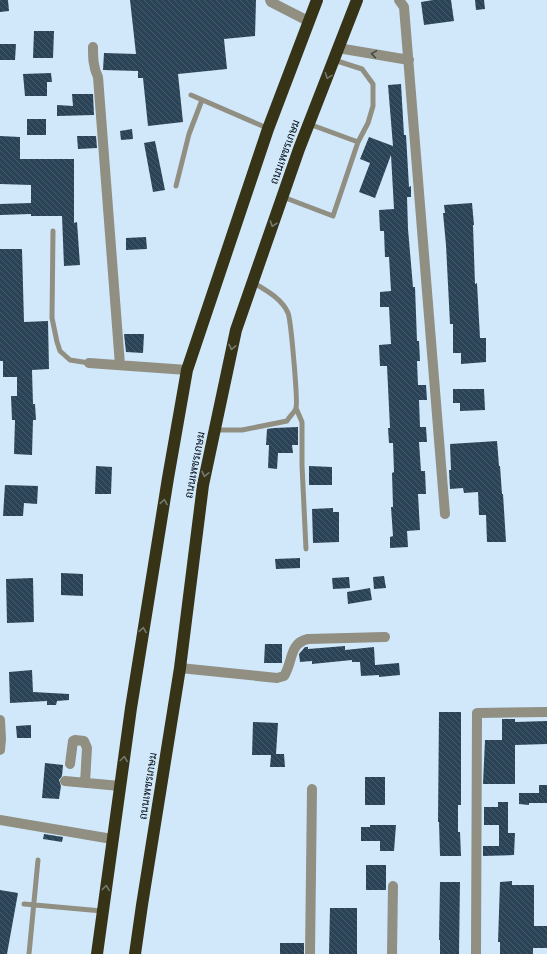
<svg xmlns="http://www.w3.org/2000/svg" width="547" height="954" viewBox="0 0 547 954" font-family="'Source Serif 4',Sarabun,serif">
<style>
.building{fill:url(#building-back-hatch)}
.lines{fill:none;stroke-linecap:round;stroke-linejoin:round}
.lane{stroke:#908f82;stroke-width:5}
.street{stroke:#908f82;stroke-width:10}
.highway{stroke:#363317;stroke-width:12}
.oneway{stroke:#434846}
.oneway2{stroke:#747b72}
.labels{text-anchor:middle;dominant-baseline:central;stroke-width:4;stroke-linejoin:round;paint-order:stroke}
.street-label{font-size:11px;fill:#040d14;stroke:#d1e8fb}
</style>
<defs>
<pattern id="building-back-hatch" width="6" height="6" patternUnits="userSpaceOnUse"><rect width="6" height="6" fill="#2a4356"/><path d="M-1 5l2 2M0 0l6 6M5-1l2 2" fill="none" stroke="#465a6a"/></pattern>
</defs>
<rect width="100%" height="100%" fill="#d1e8fb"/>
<path class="building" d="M0,0H8L9,11L0,12Z
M130,0H256L255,36L224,39L227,69L178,74L183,122L148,126L143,78H138V71L103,70L104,53L136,54Z
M433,0H451L454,21L424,25L421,2Z
M475,0H484L485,9L476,10Z
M34,31H54L53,58H33Z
M0,44H16L15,60H0Z
M51,73L52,82H47V96H25L23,74Z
M401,84L404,135H406L409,187L411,186V197H407L408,229L413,287H415L417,341H419L420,361H417L418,385H426L427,400H419L420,427H426L427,442H419L421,471H425L426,494H418L420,530L407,531L408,547L390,548V537L393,536L391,507H393L392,473L394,472L393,443H389L388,428H390L387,366H380L379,345L391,344L389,307H380V292L391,291L389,257H385L384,231H380L379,210L394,209L391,155L375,198L359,192L370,163L360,159L369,137L393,146L388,85Z
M72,94H93L94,115L57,116V105L73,106Z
M27,119H46V135H27Z
M132,129L133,139L121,140L120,131Z
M0,136L20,137V159H74V223L77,222L80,265L64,266L62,216H31V214L0,215V204L31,203V185L0,184Z
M77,136H96L97,148L78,149Z
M155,141L165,190L153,192L144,143Z
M472,203L474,225H473L475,284L477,283L480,338H486V362L461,364V353H453V324H450L446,245L443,213H445L444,205Z
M146,237L147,249L126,250V238Z
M0,249H22L24,322L48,321L49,369L32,370L33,404H35L36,420H33L32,455L14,454L15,420H12L11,396H17V377H3V361H0Z
M124,334H144L143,353L126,352Z
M453,389H484L485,410L460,411V403H453Z
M298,427V445H292L293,453H278L277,469L268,468L269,445H266L267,429L274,428Z
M497,441L499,466H500L502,494H503L506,542H487L486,515H479L478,492L464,493L463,488L450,489L449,470H451L450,444Z
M96,466L112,467L111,494H95Z
M309,466L332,467V485H309Z
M5,485L38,486L37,504L24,503L23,516H3Z
M333,508V512H339V542L313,543L312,509Z
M300,558V568L276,569L275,559Z
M61,573L83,574V596L61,595Z
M384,576L386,588L374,589L373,577Z
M349,577L350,588L333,589L332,578Z
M33,578L34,622L7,623L6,579Z
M370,588L372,600L348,604L347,592Z
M265,644H282V663H264Z
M345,646V650L374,647L375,665L399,663L400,675L379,677V675L361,676L360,662H352V660L312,664V661L300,662L299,654L305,647H308V649Z
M32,670L33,692L69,694V700L57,701L56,705H47V701L10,703L9,672Z
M439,712H461V805H458V832H460L461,856H440L439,822H438Z
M502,719H515V722L547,721V744L515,745V784H483L485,740H502Z
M253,722L278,723L276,754H284L285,767H270L271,755H252Z
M31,725V738H17L16,726Z
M45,763L63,765L62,776L59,780L61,786L59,799L42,798Z
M365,777H385V805H365Z
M539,785H547V803H529V805L519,804V793H539Z
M498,802H508V833H515L514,855L483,856V846H499V825H484V807H498Z
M370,825H396L394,851H380V841H361V827H370Z
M44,834L63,837L62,842L43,839Z
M366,865H386V890H366Z
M512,881V885H534V926H547V948H533V954H500V942H498L500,882Z
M440,882H460L459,954H440V940H439Z
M0,890L18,893L7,954H0Z
M330,908H357V954H329Z
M280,943H304V954H280Z"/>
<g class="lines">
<path class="lane" d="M334,60L362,69L373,84V106L368,123L358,142
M191,95L267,128
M176,186L189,134L202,100
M283,197L333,216L358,142L309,124
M53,231L52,318L57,342L60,351L70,360L89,363
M296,408L302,422V465L306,549
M216,430H242L287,421C289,417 295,412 296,408C298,402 291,320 288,313C282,299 266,290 254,283
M24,904L102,911
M29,954L38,860"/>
<path class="street" d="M270,0L271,2L308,21
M399,0L404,7L445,514
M93,47C93,57 93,67 98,77L120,365
M338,48L409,60
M89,363L187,370
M180,668L277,678L284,676C293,662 289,643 308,639L385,637
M0,720L1,739L0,750
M70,764L73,741L75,740L84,741L87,748L85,783
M65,781L120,786
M0,820L112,839
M310,954L312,789
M392,954L393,886
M476,954L477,713L547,712"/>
<path class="highway" d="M97,954L131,708L168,478L187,370L268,129L317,0
M135,954L142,905L180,668L203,485L236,330L299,149L357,0"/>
</g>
<defs><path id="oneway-chevron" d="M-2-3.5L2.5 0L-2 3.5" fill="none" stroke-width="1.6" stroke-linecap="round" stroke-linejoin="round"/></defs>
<use class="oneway" href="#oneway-chevron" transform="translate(374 54) rotate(-171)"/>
<g class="oneway2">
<use href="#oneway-chevron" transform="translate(328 76) rotate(111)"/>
<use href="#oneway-chevron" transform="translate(273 224) rotate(109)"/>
<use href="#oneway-chevron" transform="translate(232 347) rotate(102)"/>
<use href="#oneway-chevron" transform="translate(205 474) rotate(102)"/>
<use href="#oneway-chevron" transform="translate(164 502) rotate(-81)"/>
<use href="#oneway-chevron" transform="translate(143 630) rotate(-81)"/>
<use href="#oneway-chevron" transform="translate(124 759) rotate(-82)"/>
<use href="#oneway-chevron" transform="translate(106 888) rotate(-83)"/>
</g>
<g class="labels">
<g class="street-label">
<text transform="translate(285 152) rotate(-70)">ถนนเพชรเกษม</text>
<text transform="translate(195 465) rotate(-79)">ถนนเพชรเกษม</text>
<text transform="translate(148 786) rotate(-81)">ถนนเพชรเกษม</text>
</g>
</g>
</svg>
